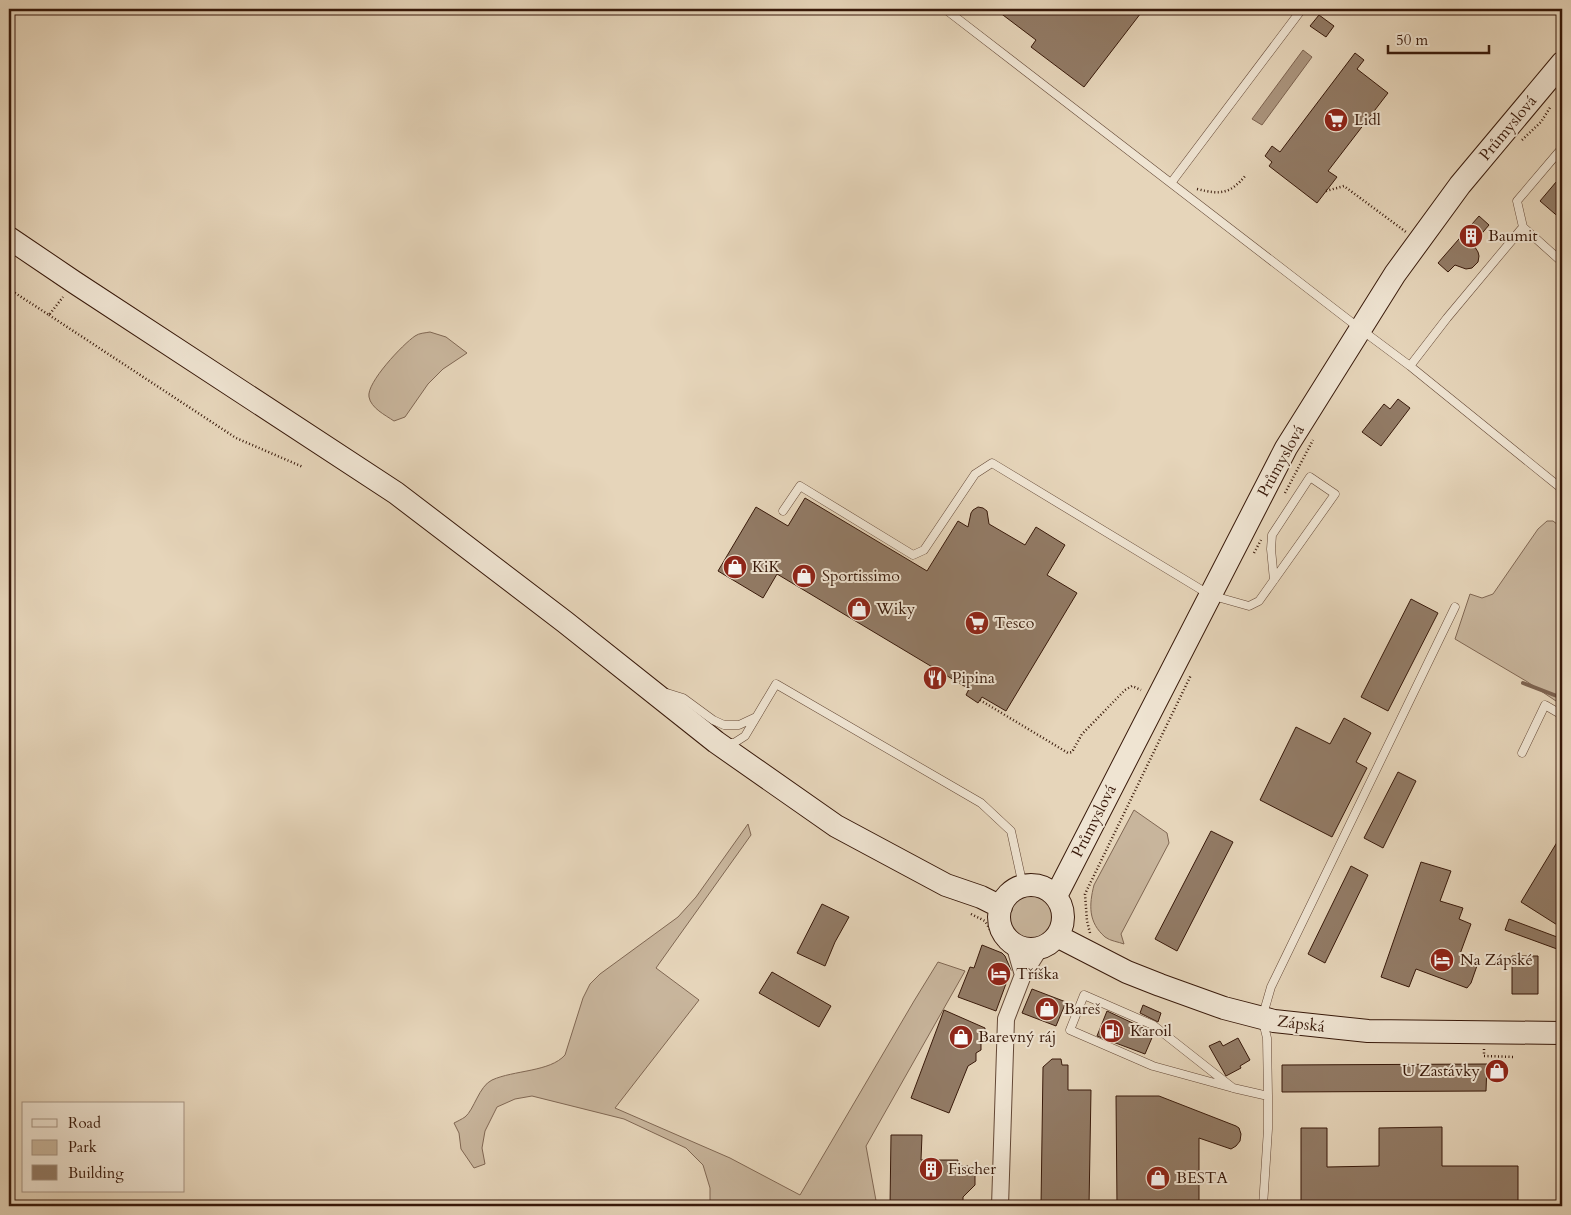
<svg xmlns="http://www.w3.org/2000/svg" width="1571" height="1215" viewBox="0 0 1571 1215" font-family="Cardo,serif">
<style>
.green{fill:#c8b59c;stroke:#806753}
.water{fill:#ab957e;stroke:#7d6350}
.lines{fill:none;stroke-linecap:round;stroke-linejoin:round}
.stream{stroke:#7d6350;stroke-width:4}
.building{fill:#927b66;stroke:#38190a}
.lane-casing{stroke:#644836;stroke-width:9}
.street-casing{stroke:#644836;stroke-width:18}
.secondary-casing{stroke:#38190a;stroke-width:24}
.path{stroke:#38190a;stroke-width:2.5;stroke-dasharray:1 2.5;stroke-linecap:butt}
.lane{stroke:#efe4d2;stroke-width:8}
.street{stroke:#efe4d2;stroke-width:16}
.secondary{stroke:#efe4d2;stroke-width:22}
.labels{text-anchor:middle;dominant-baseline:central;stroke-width:4;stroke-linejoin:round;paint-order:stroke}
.poi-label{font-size:16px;fill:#38190a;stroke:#efe4d2;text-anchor:start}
.street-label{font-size:16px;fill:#38190a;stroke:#efe4d2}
</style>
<rect width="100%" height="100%" fill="#e6d5ba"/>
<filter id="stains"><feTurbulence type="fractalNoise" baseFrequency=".004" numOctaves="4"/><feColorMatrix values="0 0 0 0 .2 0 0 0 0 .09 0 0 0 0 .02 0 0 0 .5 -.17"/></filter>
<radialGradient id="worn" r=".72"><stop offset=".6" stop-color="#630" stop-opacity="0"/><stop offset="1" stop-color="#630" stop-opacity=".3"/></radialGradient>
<path class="green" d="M430,332L446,337L467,353L443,369L428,384L405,417L394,421C385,415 371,408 369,397C366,383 403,344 415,336C419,333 425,333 430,332Z
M1547,521H1553L1562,528V705L1526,681L1455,639L1470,594L1482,598L1493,594L1538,529Z
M1134,810L1167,833L1169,843L1121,934L1124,944C1119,942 1110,941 1105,937C1088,922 1089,905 1094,885Z
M748,824L751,835L656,968L699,1000L615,1108L730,1158L800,1195L914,1001L938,962L965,971L866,1146L877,1206H710V1188L703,1165L686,1148L624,1119L532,1096L515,1099L497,1107L485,1131L482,1148L485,1164L474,1168L461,1149L459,1133L454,1123C458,1121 462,1119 465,1117C474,1110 479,1086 492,1080C514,1070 550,1072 565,1055L583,998L590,984L600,974L678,917L696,897Z
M1009 917a24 24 0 1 1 48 0a24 24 0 1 1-48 0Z"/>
<path class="water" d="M1303,50L1312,57L1262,125L1252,119Z"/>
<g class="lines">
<path class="stream" d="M1523,683L1562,698"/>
</g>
<path class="building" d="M995,9H1144L1084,87L1031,47L1036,40Z
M1319,15L1334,26L1326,37L1310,26Z
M1355,53L1364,60L1357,69L1388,93L1328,171L1337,177L1317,203L1269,166L1272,162L1265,156L1272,146L1280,152Z
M1562,175V220L1540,201Z
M1479,216L1489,225L1473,244L1478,252L1479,256L1478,262L1472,268L1466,269L1455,265L1448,272L1438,263Z
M1398,399L1410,408L1381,446L1362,432L1384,404L1390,409Z
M805,498L927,571L958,521L968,527L971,513L973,510L978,507L983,508L987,511L989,524L1025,545L1036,527L1065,545L1047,575L1077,593L1006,711L982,697L978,703L966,695L969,689L777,574L763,598L718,571L756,507L788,526Z
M1411,599L1438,613L1388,711L1361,697Z
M1344,718L1371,733L1356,762L1367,768L1332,837L1260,800L1296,727L1330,744Z
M1398,772L1416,781L1383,848L1364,838Z
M1211,831L1233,842L1177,951L1155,939Z
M1562,834V928L1521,902Z
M1421,862L1451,871L1440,901L1463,908L1459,919L1471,924L1460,954L1479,960L1471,983L1467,988L1416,969L1409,987L1381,977Z
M1351,866L1368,875L1325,963L1308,954Z
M822,904L849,917L835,942L825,966L797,953Z
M1509,919L1557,937V949L1505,930Z
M982,945L1002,953L1005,956L1011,970L996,1011L958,997L970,967L974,968Z
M1512,956H1538V994H1512Z
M772,972L831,1006L819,1027L759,993Z
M1032,989L1066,1002L1056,1026L1022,1013Z
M1143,1005L1161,1013L1158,1022L1140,1013Z
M944,1010L985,1028V1039L981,1042V1050L976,1053V1061L968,1066L949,1113L911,1098Z
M1107,1011L1154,1033L1145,1054L1097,1036Z
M1238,1038L1250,1060L1240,1066L1241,1068L1226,1076L1209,1046L1220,1041L1223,1046Z
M1052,1059H1061L1062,1065H1068V1090H1091L1089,1206H1041L1043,1067Z
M1487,1064L1486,1091L1282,1092V1065Z
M1116,1096H1159L1236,1126L1239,1128L1241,1134L1240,1141L1236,1146L1231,1149L1199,1138V1206H1117Z
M1442,1127V1166H1518V1206H1301V1128H1327V1167L1379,1166V1128Z
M891,1135H922L921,1160H958L957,1166H968L975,1172V1185L963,1197V1201L958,1206H890Z"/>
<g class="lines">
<g class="lane-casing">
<path id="lane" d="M945,9L1359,328L1410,366L1447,318L1523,227
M1562,148L1517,201L1523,227L1562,262
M1171,183L1302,9
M1410,366L1562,489
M783,511L800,486L913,555L924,550L975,474L992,463L1210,595L1249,606L1259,601L1335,494L1310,477L1272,535L1271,549L1274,580
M667,693L683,698L713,720L724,725H739L756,717
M726,743H734L745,736L776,684L981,803L1011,831L1023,886
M1522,753L1545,705L1562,715
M1233,1088L1153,1025L1084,995L1070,1030L1153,1066L1233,1088L1268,1096
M1263,1206L1268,1129V1096L1267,1038L1262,1018L1271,987L1455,607"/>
</g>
<g class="street-casing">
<path id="street" d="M1014,944L1023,975
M1000,1206L1006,1019L1023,975L1040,948"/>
</g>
<g class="secondary-casing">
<path id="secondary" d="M9,238L74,282L396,493L565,622L716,742L836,826L946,885L981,897L1001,907
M999 917a32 32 0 1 1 64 0a32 32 0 1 1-64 0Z
M1056,896L1286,448L1395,274L1460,185L1562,63
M1057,936L1127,972L1160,985L1224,1008L1274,1021L1368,1031L1562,1033"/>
</g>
<path class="path" d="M1522,140L1541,122L1551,106
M1197,189C1221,195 1230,194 1246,175
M1326,191L1344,186L1406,232
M9,289L49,315L63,297
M49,315L236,438L303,467
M1285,493L1313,440
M1254,553L1261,540
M980,700L1068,753L1072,752L1082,734L1125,690L1132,686L1141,690
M971,914L985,921L1000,947
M1090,933L1087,921L1085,894L1191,675
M1484,1049V1056L1515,1057"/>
<use href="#lane" class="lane"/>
<use href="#street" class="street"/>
<use href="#secondary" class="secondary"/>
</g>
<defs>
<g id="supermarket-disc" transform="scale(1.25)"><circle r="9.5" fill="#8f2418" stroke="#efe4d2"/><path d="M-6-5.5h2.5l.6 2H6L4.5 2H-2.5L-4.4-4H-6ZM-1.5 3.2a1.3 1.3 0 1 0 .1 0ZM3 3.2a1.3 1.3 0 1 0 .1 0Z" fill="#fff"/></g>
<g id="building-disc" transform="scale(1.25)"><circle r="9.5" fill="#8f2418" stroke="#efe4d2"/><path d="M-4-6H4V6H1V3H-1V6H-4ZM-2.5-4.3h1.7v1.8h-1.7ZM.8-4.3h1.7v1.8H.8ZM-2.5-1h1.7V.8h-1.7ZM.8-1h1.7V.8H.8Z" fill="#fff"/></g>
<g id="shop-disc" transform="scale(1.25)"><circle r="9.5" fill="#8f2418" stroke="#efe4d2"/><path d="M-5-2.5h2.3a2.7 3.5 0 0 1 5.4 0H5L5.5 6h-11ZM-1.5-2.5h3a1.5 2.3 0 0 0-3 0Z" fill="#fff"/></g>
<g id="restaurant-disc" transform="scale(1.25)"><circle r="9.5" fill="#8f2418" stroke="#efe4d2"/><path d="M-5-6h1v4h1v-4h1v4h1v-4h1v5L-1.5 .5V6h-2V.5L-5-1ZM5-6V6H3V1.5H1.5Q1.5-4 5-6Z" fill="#fff"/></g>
<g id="hotel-disc" transform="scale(1.25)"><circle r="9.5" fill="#8f2418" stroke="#efe4d2"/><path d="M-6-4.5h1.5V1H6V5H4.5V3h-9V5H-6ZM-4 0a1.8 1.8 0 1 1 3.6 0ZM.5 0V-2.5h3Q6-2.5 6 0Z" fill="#fff"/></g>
<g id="fuel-disc" transform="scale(1.25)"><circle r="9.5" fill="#8f2418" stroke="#efe4d2"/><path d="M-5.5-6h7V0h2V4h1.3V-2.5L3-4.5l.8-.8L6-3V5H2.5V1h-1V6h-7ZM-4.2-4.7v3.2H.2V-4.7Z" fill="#fff"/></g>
</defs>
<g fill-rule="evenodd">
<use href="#supermarket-disc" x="1336" y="120"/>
<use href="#building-disc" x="1471" y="236"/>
<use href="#shop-disc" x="735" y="567"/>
<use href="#shop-disc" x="804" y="576"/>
<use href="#shop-disc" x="859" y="609"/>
<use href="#supermarket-disc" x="977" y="623"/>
<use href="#restaurant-disc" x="935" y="678"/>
<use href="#hotel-disc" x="1442" y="960"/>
<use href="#hotel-disc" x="999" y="974"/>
<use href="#shop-disc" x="1047" y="1009"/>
<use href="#fuel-disc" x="1112" y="1031"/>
<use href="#shop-disc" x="961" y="1037"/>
<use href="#shop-disc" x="1497" y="1071"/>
<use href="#building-disc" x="931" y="1169"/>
<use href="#shop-disc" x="1158" y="1178"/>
</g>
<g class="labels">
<g class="poi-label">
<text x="1354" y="120">Lidl</text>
<text x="1488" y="236">Baumit</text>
<text x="752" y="567">KiK</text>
<text x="822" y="576">Sportissimo</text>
<text x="876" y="609">Wiky</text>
<text x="994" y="623">Tesco</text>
<text x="952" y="678">Pipina</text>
<text x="1460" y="960">Na Zápské</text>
<text x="1016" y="974">Tříška</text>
<text x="1064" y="1009">Bareš</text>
<text x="1130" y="1031">Karoil</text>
<text x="978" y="1037">Barevný ráj</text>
<text x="1480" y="1071" text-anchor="end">U Zastávky</text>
<text x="948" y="1169">Fischer</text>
<text x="1176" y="1178">BESTA</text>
</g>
<g class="street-label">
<text transform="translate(1508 128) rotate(-50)">Průmyslová</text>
<text transform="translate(1281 461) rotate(-61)">Průmyslová</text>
<text transform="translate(1094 821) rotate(-63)">Průmyslová</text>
<text transform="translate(1301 1024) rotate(7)">Zápská</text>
</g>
</g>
<rect width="1571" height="1215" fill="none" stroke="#e6d5ba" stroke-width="30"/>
<rect x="10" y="10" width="1551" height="1195" fill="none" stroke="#38190a" stroke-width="2.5"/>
<rect x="15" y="15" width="1541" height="1185" fill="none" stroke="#38190a"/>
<rect x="22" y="1102" width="162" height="90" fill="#efe4d2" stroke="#a69382"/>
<rect x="32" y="1119" width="25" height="8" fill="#efe4d2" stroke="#a69382"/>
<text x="68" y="1128" font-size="15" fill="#38190a">Road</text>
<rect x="32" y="1140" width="25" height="15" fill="#c8b59c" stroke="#a69382"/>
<text x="68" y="1152" font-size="15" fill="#38190a">Park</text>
<rect x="32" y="1165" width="25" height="15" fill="#927b66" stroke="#a69382"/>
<text x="68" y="1178" font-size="15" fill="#38190a">Building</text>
<path d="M1388 45v8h101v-8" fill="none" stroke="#38190a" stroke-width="2.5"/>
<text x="1396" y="45" font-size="15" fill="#38190a" stroke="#efe4d2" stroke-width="4" paint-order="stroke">50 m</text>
<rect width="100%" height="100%" filter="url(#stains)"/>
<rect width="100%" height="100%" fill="url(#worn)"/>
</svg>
